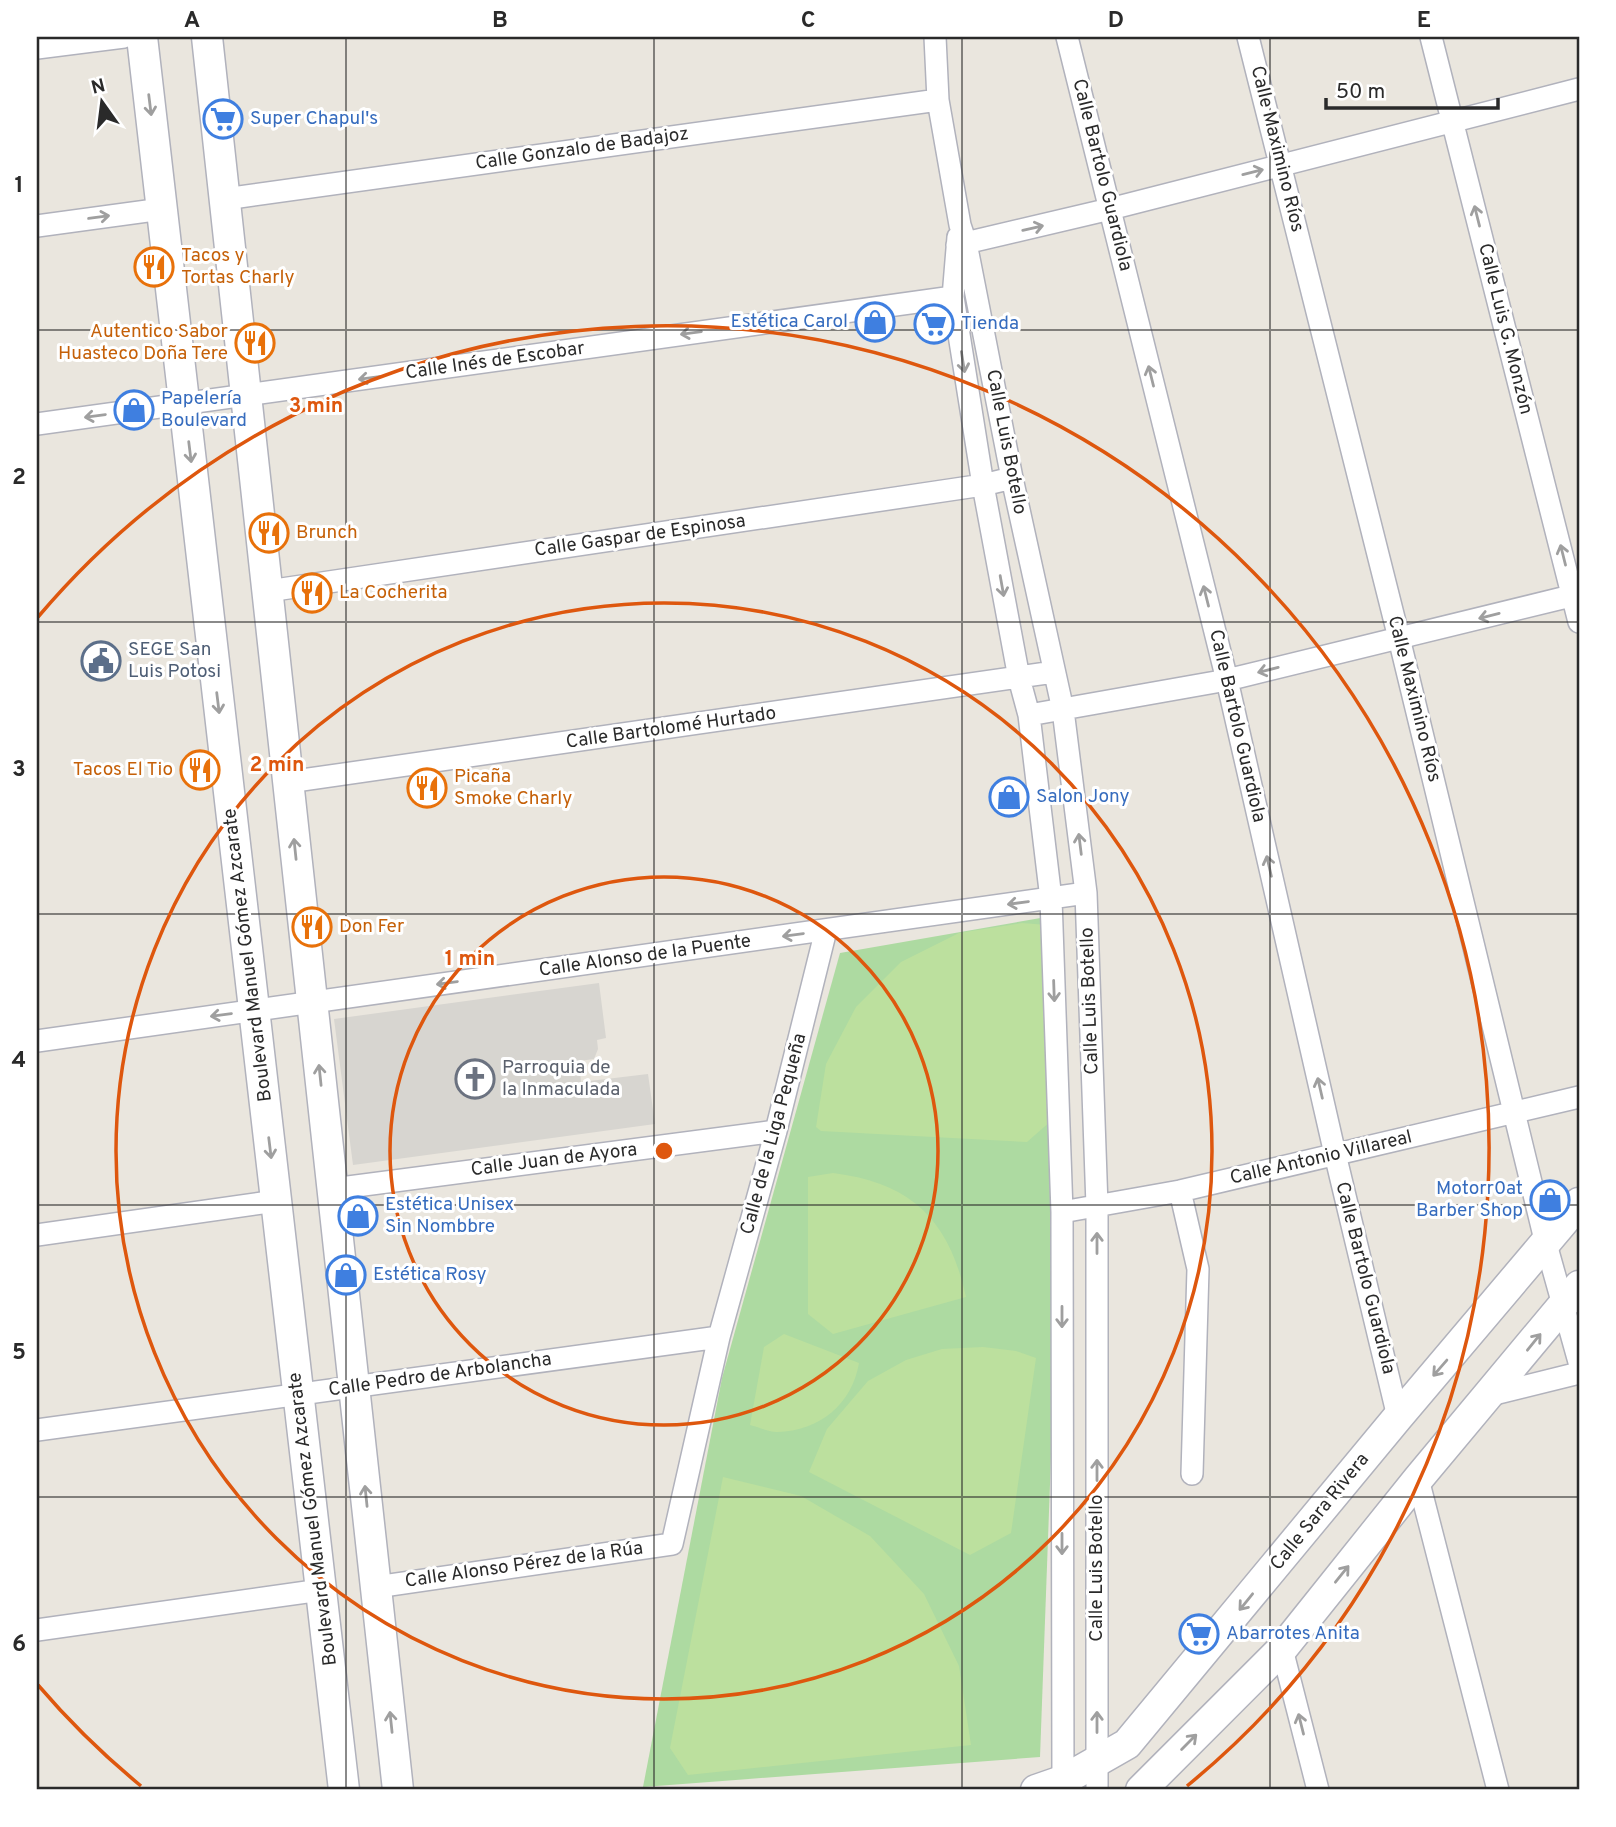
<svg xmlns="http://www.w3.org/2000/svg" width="1616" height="1827" viewBox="0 0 1616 1827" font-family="Overpass,sans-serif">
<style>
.green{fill:#addaa1}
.pitch{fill:#bce09e}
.plaza{fill:#d7d5d0}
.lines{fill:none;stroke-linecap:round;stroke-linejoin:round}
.street-casing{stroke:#b1b2bc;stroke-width:24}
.secondary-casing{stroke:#b1b2bc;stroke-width:33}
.street{stroke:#fff;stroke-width:21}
.secondary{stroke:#fff;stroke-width:30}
.oneway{stroke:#9f9f9f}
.grid{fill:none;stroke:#2a2a2a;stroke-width:2;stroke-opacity:0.55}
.ring{fill:none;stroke:#de570e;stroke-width:3.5}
.labels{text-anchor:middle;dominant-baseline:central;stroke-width:6;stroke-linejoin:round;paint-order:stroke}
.shop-label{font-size:19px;fill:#366cbe;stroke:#fff;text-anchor:start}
.street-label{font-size:19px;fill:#2a2a2a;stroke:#fff}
.food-label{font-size:19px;fill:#c56008;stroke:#fff;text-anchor:start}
.service-label{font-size:19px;fill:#4e5e75;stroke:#fff;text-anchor:start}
.worship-label{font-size:19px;fill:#5b616d;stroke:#fff;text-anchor:start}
.centre{fill:#de570e;stroke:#fff;stroke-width:3.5}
.ring-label{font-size:21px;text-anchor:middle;font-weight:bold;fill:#de570e;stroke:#fff;stroke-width:6;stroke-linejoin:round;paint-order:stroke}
.neatline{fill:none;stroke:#2a2a2a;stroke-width:2.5}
.grid-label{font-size:23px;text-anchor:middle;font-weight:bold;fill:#2a2a2a}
</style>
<rect width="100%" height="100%" fill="#eae6de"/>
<path class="green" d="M1052,916L1060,1212L1040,1757L643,1787L722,1378L840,953Z"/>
<path class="pitch" d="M1022,923L1047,925L1052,1120L1027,1142L821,1131L816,1127L826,1064L856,1007L901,962L959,933Z
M833,1173C912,1183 949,1220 966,1297L833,1334L808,1314V1177Z
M784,1334L859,1363C852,1404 820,1431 777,1432C768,1432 759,1427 750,1425L764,1347Z
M983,1347L1016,1351L1036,1358L1011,1533L970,1555L809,1472L827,1429L868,1381L906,1360L942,1349Z
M723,1477L801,1496L870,1536L924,1594L959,1666L971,1745L688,1775L670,1748Z"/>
<path class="plaza" d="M599,983L606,1038L597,1040L598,1049L594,1059L579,1061L581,1082L648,1074L655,1124L353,1165L334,1019Z"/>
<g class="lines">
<g class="street-casing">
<path id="street" d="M935,37L938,100L960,225L966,243L1012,478L1063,710L1086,893L1097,1206V1790
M1067,37L1227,680L1335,1154L1398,1417
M1248,37L1399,638L1546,1244L1579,1362
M1431,37L1579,622
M37,48L124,37
M225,199L938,100
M37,226L162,209
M958,237L953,297L983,485L1019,678L1029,715L1051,899L1062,1212L1063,1790
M957,245L1110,209L1579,89
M37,424L953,297
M268,591L983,485L1012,478
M1029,715L1227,680L1579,594
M288,782L1054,672
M37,1041L1086,893
M333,1189L776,1131
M1180,1191L1198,1269L1192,1474
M1062,1212L1180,1191L1579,1097
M37,1235L276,1201
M1490,1395L1579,1373
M37,1430L719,1337
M1418,1479L1498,1790
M376,1587L672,1544L719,1337L776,1131L826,930
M37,1630L321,1590
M1282,1649L1318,1790"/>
</g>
<g class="secondary-casing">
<path id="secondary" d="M142,37L344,1790
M207,37L398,1790
M1036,1790L1062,1781L1127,1744L1398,1417L1579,1203
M1141,1790L1282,1649L1418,1479L1579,1286"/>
</g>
<use href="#street" class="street"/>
<use href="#secondary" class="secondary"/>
</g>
<defs><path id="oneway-shaft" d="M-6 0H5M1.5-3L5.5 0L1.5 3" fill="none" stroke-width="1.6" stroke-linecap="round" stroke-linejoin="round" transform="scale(1.75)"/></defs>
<g class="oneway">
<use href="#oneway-shaft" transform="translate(150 105) rotate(83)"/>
<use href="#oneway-shaft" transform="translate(1253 172) rotate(-14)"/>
<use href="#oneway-shaft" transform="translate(1477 216) rotate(-104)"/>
<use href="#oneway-shaft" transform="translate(99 217) rotate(-8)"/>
<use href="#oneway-shaft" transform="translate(1033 228) rotate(-13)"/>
<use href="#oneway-shaft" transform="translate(691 333) rotate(172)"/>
<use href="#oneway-shaft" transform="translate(963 362) rotate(81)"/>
<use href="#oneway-shaft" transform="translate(1151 376) rotate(-104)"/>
<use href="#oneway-shaft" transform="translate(369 378) rotate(172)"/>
<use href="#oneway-shaft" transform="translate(95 416) rotate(172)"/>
<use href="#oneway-shaft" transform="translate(190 452) rotate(83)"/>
<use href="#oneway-shaft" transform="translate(1563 555) rotate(-104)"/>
<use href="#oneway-shaft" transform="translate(1002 586) rotate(80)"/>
<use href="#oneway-shaft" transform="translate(1206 596) rotate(-104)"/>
<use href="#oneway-shaft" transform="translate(1489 616) rotate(166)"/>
<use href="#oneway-shaft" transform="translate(1268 670) rotate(166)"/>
<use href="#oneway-shaft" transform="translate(218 703) rotate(83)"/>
<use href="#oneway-shaft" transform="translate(1080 844) rotate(-97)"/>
<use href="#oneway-shaft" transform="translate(295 849) rotate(-96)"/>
<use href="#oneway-shaft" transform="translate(1269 866) rotate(-103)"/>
<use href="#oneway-shaft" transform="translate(1018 903) rotate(172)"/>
<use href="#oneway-shaft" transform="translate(793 935) rotate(172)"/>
<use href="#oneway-shaft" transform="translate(447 983) rotate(172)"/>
<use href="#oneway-shaft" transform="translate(1054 991) rotate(88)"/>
<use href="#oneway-shaft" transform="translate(221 1015) rotate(172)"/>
<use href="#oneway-shaft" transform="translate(320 1075) rotate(-96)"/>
<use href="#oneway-shaft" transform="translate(1320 1088) rotate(-103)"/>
<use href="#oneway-shaft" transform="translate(270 1148) rotate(83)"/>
<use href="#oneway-shaft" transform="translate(1097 1243) rotate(-90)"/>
<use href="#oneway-shaft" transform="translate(1062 1317) rotate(90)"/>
<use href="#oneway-shaft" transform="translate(1534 1342) rotate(-51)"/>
<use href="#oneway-shaft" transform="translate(1440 1368) rotate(131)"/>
<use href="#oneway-shaft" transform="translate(1097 1470) rotate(-90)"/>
<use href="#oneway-shaft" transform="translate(366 1496) rotate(-96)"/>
<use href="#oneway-shaft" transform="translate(1062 1544) rotate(90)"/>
<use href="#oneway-shaft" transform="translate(1342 1574) rotate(-51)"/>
<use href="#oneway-shaft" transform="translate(1246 1602) rotate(129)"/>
<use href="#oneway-shaft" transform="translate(391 1722) rotate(-96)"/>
<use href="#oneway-shaft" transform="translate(1097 1722) rotate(-90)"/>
<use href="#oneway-shaft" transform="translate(1301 1724) rotate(-104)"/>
<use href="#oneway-shaft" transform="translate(1189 1742) rotate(-45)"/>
</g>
<path class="grid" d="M346,37V1790M654,37V1790M962,37V1790M1270,37V1790M37,330H1579M37,622H1579M37,914H1579M37,1205H1579M37,1497H1579"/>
<g class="ring">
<circle cx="664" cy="1151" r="274"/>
<circle cx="664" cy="1151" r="548"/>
<path d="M141 1786A823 823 0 0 1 38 1685M38 617A823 823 0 1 1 1187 1786"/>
</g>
<defs>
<g id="supermarket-ring" transform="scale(2.0125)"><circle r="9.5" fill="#fff" stroke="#3f7fe0" stroke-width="1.5"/><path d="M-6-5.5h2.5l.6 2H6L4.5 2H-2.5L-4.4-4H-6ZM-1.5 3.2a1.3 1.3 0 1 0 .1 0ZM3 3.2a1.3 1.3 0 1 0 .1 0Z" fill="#3f7fe0"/></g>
<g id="restaurant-ring" transform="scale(2.0125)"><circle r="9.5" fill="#fff" stroke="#e8710a" stroke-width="1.5"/><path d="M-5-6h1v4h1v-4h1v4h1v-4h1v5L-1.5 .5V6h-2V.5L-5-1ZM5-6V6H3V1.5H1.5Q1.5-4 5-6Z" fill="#e8710a"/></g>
<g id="shop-ring" transform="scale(2.0125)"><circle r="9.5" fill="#fff" stroke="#3f7fe0" stroke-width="1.5"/><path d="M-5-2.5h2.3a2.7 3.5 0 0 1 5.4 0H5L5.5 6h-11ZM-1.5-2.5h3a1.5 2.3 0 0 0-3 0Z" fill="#3f7fe0"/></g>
<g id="civic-ring" transform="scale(2.0125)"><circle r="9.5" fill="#fff" stroke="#5c6f8a" stroke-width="1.5"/><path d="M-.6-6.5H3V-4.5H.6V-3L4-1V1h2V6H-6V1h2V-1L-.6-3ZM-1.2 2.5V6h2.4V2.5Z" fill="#5c6f8a"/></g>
<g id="church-ring" transform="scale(2.0125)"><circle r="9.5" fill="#fff" stroke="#6b7280" stroke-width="1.5"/><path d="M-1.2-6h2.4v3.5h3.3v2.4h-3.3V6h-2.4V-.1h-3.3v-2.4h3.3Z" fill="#6b7280"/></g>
</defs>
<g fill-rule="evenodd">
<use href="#supermarket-ring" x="223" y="119"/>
<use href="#restaurant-ring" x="154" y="267"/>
<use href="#shop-ring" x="875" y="322"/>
<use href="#supermarket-ring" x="934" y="324"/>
<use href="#restaurant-ring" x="255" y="343"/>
<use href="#shop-ring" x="134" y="410"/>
<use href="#restaurant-ring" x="269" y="533"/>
<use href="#restaurant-ring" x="312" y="593"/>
<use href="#civic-ring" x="101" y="661"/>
<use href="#restaurant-ring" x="200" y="770"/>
<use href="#restaurant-ring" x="427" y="788"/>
<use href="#shop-ring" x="1009" y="797"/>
<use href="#restaurant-ring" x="312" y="927"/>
<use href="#church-ring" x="475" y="1079"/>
<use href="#shop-ring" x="1550" y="1200"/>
<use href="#shop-ring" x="358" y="1216"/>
<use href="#shop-ring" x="346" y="1275"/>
<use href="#supermarket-ring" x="1199" y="1634"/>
</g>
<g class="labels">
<g class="shop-label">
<text x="250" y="119">Super Chapul's</text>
<text x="848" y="322" text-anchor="end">Estética Carol</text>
<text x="961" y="324">Tienda</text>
<text x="161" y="399">Papelería<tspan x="161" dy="22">Boulevard</tspan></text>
<text x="1036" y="797">Salon Jony</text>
<text x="1523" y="1189" text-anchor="end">Motorr0at<tspan x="1523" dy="22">Barber Shop</tspan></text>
<text x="385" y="1205">Estética Unisex<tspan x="385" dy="22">Sin Nombbre</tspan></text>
<text x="373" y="1275">Estética Rosy</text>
<text x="1226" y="1634">Abarrotes Anita</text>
</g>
<g class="street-label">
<text transform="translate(582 149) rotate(-8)">Calle Gonzalo de Badajoz</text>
<text transform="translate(1277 149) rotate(76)">Calle Maximino Ríos</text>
<text transform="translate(1102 175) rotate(76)">Calle Bartolo Guardiola</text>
<text transform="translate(1505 329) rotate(76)">Calle Luis G. Monzón</text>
<text transform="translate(495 361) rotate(-8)">Calle Inés de Escobar</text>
<text transform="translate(1006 442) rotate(79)">Calle Luis Botello</text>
<text transform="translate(640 536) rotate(-8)">Calle Gaspar de Espinosa</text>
<text transform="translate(1414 699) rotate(76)">Calle Maximino Ríos</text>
<text transform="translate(1237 726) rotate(77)">Calle Bartolo Guardiola</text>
<text transform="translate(671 728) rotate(-8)">Calle Bartolomé Hurtado</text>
<text transform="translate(248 955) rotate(-97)">Boulevard Manuel Gómez Azcarate</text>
<text transform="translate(645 956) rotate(-8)">Calle Alonso de la Puente</text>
<text transform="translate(1090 1001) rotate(-92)">Calle Luis Botello</text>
<text transform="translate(774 1134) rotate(-75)">Calle de la Liga Pequeña</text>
<text transform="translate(1321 1158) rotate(-13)">Calle Antonio Villareal</text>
<text transform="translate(554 1160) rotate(-7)">Calle Juan de Ayora</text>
<text transform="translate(1365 1278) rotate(76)">Calle Bartolo Guardiola</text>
<text transform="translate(440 1375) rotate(-8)">Calle Pedro de Arbolancha</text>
<text transform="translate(1320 1512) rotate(-51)">Calle Sara Rivera</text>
<text transform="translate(313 1519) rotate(-97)">Boulevard Manuel Gómez Azcarate</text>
<text transform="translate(524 1565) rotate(-8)">Calle Alonso Pérez de la Rúa</text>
<text transform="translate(1097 1568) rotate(-90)">Calle Luis Botello</text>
</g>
<g class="food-label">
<text x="181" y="256">Tacos y<tspan x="181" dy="22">Tortas Charly</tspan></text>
<text x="228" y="332" text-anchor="end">Autentico Sabor<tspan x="228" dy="22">Huasteco Doña Tere</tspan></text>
<text x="296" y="533">Brunch</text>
<text x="339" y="593">La Cocherita</text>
<text x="173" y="770" text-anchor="end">Tacos El Tio</text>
<text x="454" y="777">Picaña<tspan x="454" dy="22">Smoke Charly</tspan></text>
<text x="339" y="927">Don Fer</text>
</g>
<g class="service-label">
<text x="128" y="650">SEGE San<tspan x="128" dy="22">Luis Potosi</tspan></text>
</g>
<g class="worship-label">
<text x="502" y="1068">Parroquia de<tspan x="502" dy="22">la Inmaculada</tspan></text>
</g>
</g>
<circle cx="664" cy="1151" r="10" class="centre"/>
<g class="ring-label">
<text x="316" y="412">3 min</text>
<text x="277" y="771">2 min</text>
<text x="470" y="965">1 min</text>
</g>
<rect width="1616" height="1827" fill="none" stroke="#ffffff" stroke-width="77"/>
<g transform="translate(102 102) rotate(346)" stroke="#ffffff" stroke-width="5" paint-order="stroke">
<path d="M0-5L12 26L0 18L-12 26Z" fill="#2a2a2a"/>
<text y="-10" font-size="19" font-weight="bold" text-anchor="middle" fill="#2a2a2a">N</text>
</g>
<path d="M1326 98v10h172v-10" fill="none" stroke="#2a2a2a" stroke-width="3.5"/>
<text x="1336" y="98" font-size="21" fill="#2a2a2a" stroke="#ffffff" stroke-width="5" paint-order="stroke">50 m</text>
<rect x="38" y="38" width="1540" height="1750" class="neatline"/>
<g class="grid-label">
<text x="192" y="27">A</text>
<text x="500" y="27">B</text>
<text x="808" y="27">C</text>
<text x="1116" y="27">D</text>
<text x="1424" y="27">E</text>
<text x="19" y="192">1</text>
<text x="19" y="484">2</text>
<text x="19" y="776">3</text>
<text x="19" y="1067">4</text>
<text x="19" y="1359">5</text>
<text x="19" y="1651">6</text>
</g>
</svg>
